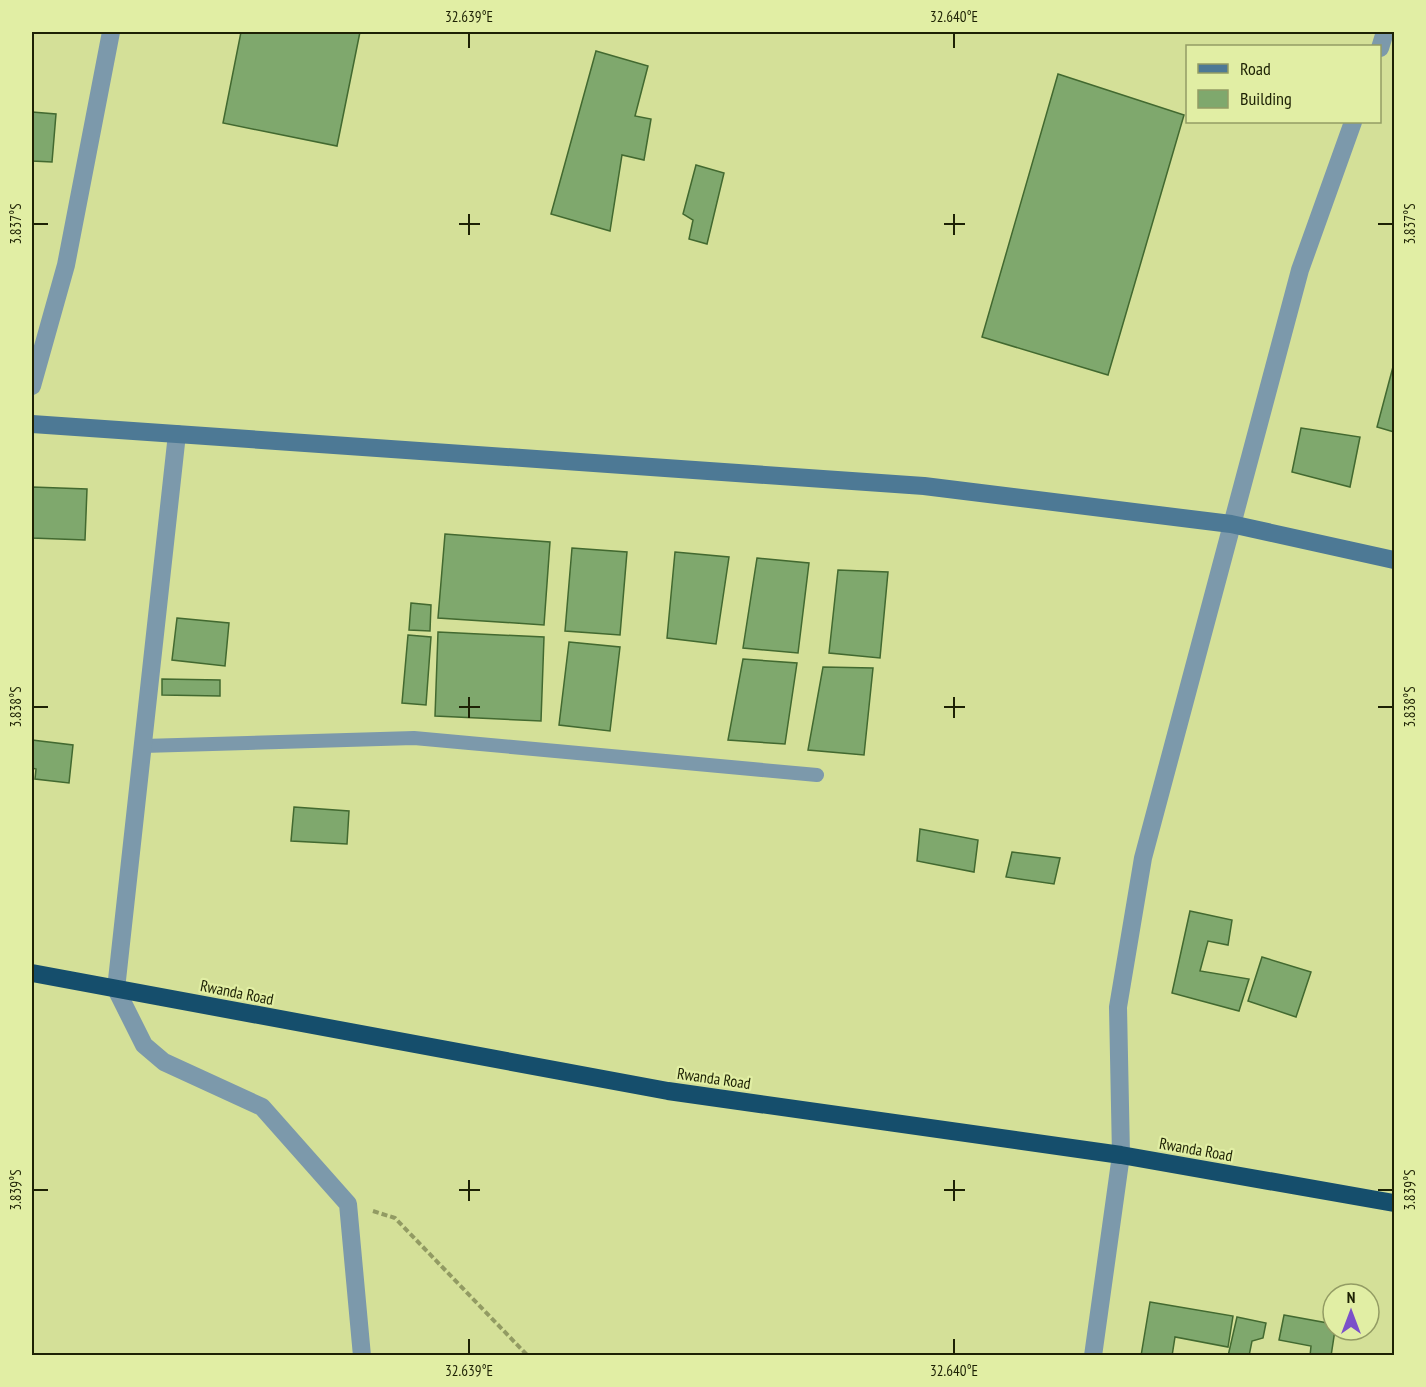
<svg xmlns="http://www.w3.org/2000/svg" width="1426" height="1387" viewBox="0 0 1426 1387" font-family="'PT Sans Narrow',sans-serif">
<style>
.building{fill:#7fa86d;stroke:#426930;stroke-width:1.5}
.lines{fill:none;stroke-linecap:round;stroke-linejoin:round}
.path{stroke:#929b63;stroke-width:4;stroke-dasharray:6 3;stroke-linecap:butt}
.lane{stroke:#7c99ab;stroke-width:14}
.street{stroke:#7c99ab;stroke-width:18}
.secondary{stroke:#4d7995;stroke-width:18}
.highway{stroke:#154e6c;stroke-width:18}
.ticks{fill:none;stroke:#1d2104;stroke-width:2}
.labels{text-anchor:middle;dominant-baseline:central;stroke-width:4.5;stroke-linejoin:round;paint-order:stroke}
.street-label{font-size:16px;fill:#1d2104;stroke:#e1eea4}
.neatline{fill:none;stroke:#1d2104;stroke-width:2}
.ticks-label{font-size:15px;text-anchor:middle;fill:#1d2104}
</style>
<rect width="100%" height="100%" fill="#d4e098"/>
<path class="building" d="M241,32H360L337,146L223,123Z
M596,51L648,66L635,116L651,119L644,160L622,155L610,231L551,214Z
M1058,74L1184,115L1108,375L982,337Z
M32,112L56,114L52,162L32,161Z
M696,165L724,173L707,244L689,239L693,220L683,214Z
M1394,363V432L1377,427Z
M1301,428L1360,437L1350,487L1292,472Z
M32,487L87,489L85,540L32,538Z
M445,534L550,542L544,625L438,618Z
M572,548L627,552L620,635L565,631Z
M675,552L729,557L716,644L667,638Z
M757,558L809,563L798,653L743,648Z
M838,570L888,572L880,658L829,653Z
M411,603L431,605L430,631L409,630Z
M177,618L229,623L225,666L172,660Z
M438,632L544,637L541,721L435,716Z
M408,635L431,637L426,705L402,703Z
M569,642L620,647L610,731L559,725Z
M743,659L797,663L785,744L728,740Z
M823,667L873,668L864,755L808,750Z
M162,679L220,680V696L162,695Z
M32,740L73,745L69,783L35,779L36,769L32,768Z
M294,807L349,811L347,844L291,841Z
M920,829L978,840L974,872L917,861Z
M1012,852L1060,858L1054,884L1006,877Z
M1190,911L1232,920L1228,945L1208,941L1200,971L1249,979L1239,1011L1172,993Z
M1262,957L1311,972L1296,1017L1248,1001Z
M1150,1302L1233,1316L1228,1347L1175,1337L1172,1356H1141Z
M1284,1315L1333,1324L1335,1330L1331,1356H1310L1311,1346L1279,1340Z
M1237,1317L1266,1323L1263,1338L1252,1341L1249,1356H1228Z"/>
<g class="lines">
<path class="path" d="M373,1211L395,1218L528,1356"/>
<path class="lane" d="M143,746L414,738L817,775"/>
<path class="street" d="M1380,48L1385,32
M32,386L66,265L111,32
M177,434L116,989L144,1045L164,1062L262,1107L348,1204L362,1356
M1093,1356L1121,1155L1118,1007L1143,858L1300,270L1353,122"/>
<path class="secondary" d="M32,424L924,486L1231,524L1394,560"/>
<path class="highway" d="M32,973L668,1091L1121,1155L1394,1203"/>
</g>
<path class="ticks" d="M469,33V48M954,33V48M469,214V235M954,214V235M33,224H48M459,224H480M944,224H965M1378,224H1393M469,697V718M954,697V718M33,707H48M459,707H480M944,707H965M1378,707H1393M469,1180V1201M954,1180V1201M33,1190H48M459,1190H480M944,1190H965M1378,1190H1393M469,1339V1354M954,1339V1354"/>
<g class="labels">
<g class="street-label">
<text transform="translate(237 992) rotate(11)">Rwanda Road</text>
<text transform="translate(714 1078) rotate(8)">Rwanda Road</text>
<text transform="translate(1196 1149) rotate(10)">Rwanda Road</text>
</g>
</g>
<rect width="1426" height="1387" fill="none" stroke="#e1eea4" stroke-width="66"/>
<rect x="1186" y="45" width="195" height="78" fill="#e1eea4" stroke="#939c64" stroke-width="1.5"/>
<rect x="1198" y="64" width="30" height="9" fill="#4d7995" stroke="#939c64" stroke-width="1.5"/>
<text x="1240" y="75" font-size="18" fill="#1d2104">Road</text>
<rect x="1198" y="90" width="30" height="18" fill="#7fa86d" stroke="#939c64" stroke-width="1.5"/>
<text x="1240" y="105" font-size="18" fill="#1d2104">Building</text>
<g transform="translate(1351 1312)"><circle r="28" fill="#e1eea4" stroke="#939c64" stroke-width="1.5"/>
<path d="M0-4.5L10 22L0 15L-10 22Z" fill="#7b50c9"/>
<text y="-9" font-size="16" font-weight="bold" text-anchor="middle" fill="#1d2104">N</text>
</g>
<rect x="33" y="33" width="1360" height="1321" class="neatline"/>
<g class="ticks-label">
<text x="469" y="22">32.639°E</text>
<text x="954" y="22">32.640°E</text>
<text transform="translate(16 224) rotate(-90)" y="5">3.837°S</text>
<text transform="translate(1410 224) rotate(-90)" y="5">3.837°S</text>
<text transform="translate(16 707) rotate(-90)" y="5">3.838°S</text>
<text transform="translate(1410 707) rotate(-90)" y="5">3.838°S</text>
<text transform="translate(16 1190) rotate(-90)" y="5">3.839°S</text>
<text transform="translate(1410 1190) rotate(-90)" y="5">3.839°S</text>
<text x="469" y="1376">32.639°E</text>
<text x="954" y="1376">32.640°E</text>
</g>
</svg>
